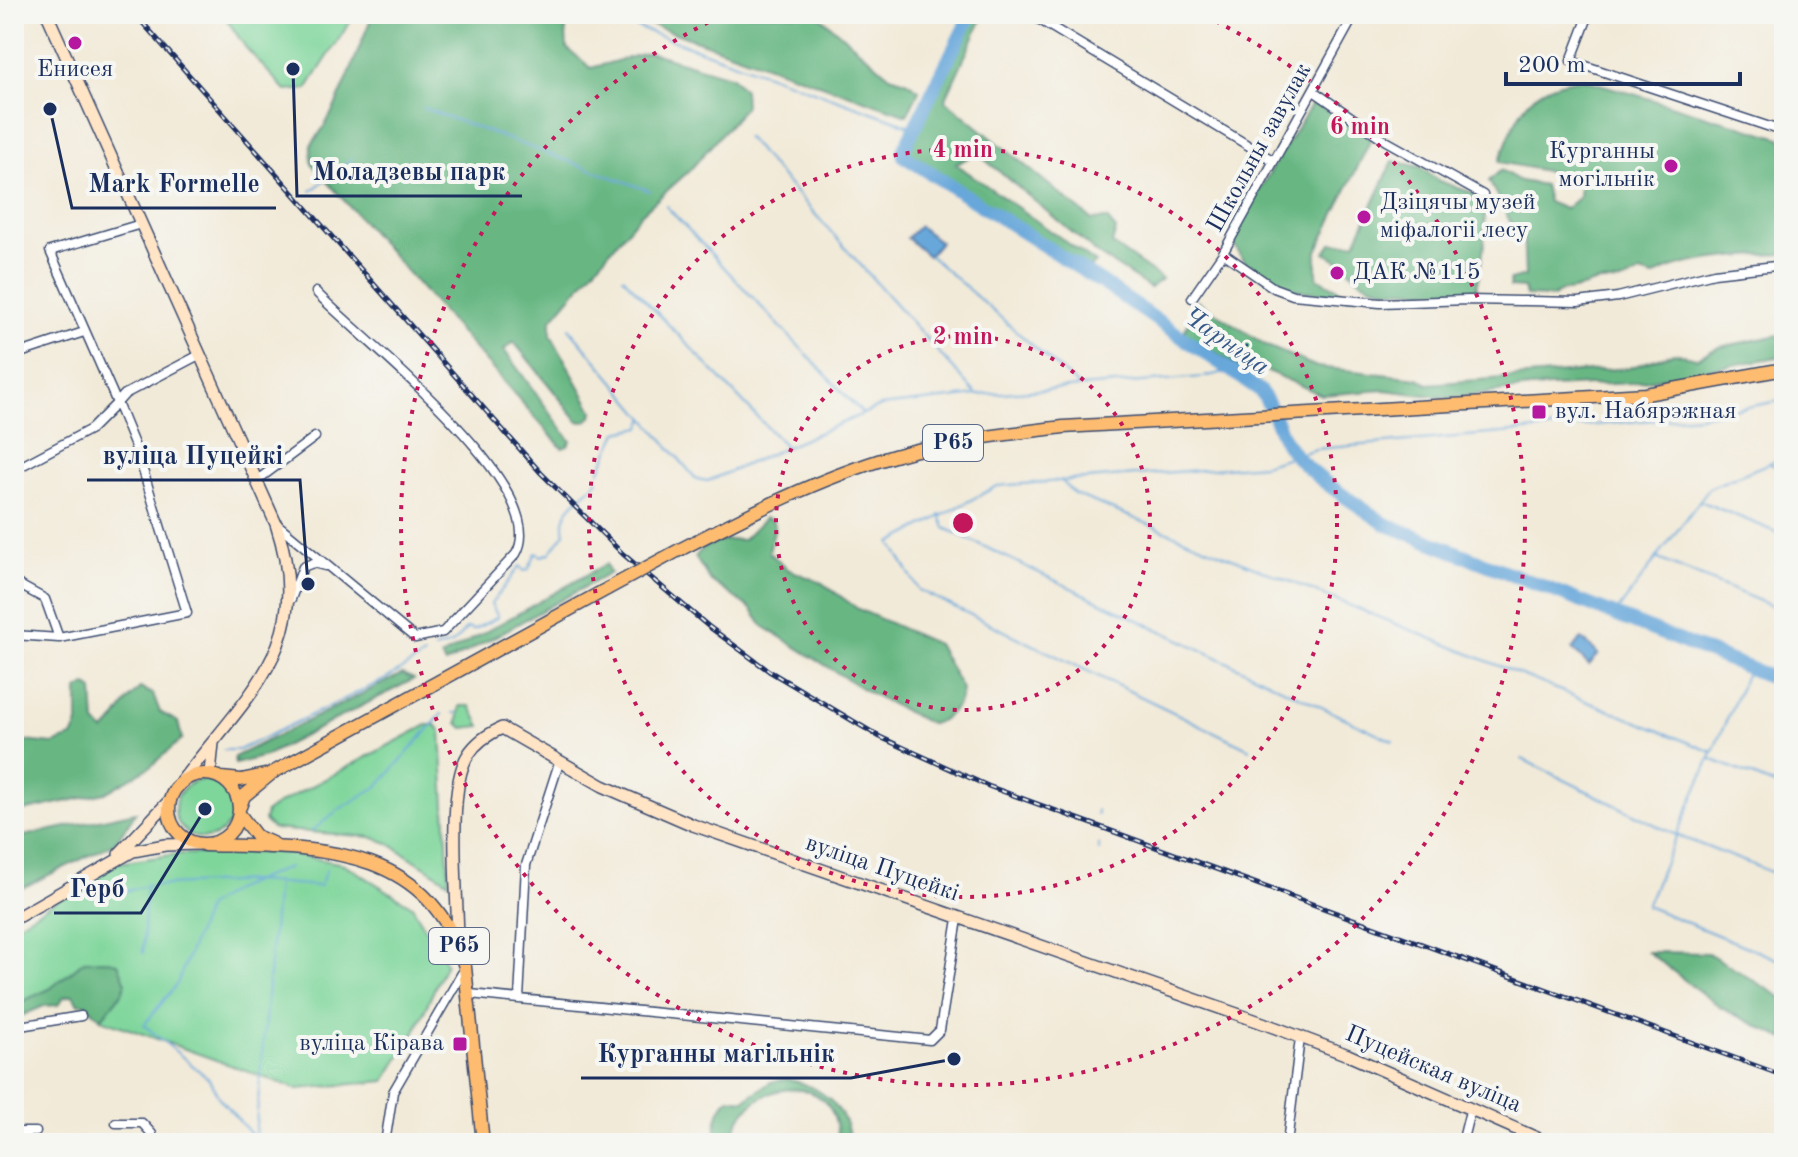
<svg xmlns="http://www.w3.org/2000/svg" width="1798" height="1157" viewBox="0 0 1798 1157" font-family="'Old Standard TT',serif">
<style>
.green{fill:#7fd69b;stroke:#4d827c;stroke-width:2}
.forest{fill:#67b783;stroke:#417370;stroke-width:2}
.water{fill:#67a7da;stroke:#416b9c;stroke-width:2}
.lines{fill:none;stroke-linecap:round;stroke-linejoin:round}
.stream{stroke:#67a7da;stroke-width:2}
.river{stroke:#67a7da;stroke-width:14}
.street-casing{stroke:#3b4b70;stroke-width:11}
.secondary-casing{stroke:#3b4b70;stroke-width:14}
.primary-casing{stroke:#3b4b70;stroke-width:15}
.street{stroke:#fff;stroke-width:8}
.secondary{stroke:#ffe4c6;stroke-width:11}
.primary{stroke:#febc70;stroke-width:12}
.rail-casing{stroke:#1b2f5e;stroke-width:5}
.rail{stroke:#f6f6f2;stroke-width:2;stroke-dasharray:6;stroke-linecap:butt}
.primary-bridge-casing{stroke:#3b4b70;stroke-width:15;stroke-linecap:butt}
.primary-bridge{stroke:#febc70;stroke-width:12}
.ring{fill:none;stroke:#c2185b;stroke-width:4;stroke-dasharray:4 8}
.poi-dot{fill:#b5179e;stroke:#f6f6f2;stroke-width:3}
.labels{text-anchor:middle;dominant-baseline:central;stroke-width:8;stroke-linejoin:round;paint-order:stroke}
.shield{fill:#f6f6f2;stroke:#5d6b8a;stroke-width:2}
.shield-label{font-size:22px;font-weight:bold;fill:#1b2f5e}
.poi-label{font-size:24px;fill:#1b2f5e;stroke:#f6f6f2;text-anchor:start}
.street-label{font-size:24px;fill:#1b2f5e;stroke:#f6f6f2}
.water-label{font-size:26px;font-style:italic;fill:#365989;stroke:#f6f6f2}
.centre{fill:#c2185b;stroke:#f6f6f2;stroke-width:4}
.ring-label{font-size:24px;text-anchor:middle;font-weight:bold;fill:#c2185b;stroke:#f6f6f2;stroke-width:8;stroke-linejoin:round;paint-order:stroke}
.leader{fill:none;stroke:#1b2f5e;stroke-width:3}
.callout-dot{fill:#1b2f5e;stroke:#f6f6f2;stroke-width:3}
.callout-label{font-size:26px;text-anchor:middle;font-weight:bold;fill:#1b2f5e;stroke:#f6f6f2;stroke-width:8;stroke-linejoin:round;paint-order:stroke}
</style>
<rect width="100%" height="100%" fill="#f6f6f2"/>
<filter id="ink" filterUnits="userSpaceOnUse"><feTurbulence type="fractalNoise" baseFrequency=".0125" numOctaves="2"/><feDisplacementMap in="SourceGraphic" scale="16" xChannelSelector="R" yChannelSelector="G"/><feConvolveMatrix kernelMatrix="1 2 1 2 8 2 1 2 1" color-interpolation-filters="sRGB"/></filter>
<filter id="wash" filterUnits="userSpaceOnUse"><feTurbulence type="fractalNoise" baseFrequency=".006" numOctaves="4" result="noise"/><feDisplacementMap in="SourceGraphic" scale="32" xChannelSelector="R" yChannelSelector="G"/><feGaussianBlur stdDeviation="1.8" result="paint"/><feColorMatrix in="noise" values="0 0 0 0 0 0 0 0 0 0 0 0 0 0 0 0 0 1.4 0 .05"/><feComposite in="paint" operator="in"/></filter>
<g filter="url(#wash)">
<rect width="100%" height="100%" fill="#f2ead8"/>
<path class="green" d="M223,14H355L307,89L286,91L246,48Z
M460,706H470L481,726L463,728L458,723Z
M427,725H436L441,731L449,882L388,843L371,837L273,829L264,821L266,812L276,805Z
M175 809a29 29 0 1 1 58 0a29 29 0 1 1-58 0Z
M281,852L344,864L412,906L446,963L414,1034L385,1081L297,1089L101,1019L122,993L84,961L50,989L14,1005V926L118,863L178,854Z"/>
<path class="forest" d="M373,14H554L565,18L567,48L591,68L649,52L732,77L744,90L745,107L689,171L641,214L551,320V335L593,411L592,417L584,422L578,421L514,342L504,350L571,441L568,446L562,448L312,164L311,145C340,110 354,57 373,14Z
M621,14H817L890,76L906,81L919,90L907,115Z
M977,14L982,19L945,100L1092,220L1107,219L1116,230L1112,244L1162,279L1150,288L1098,254L977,153L956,164L1096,263L1088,269L908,152Z
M1583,79L1784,139V254C1748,256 1682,257 1653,277L1640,273C1613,290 1613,277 1591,284C1577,288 1577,291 1561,291L1553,297L1526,296L1524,288L1510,287V280L1525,276L1523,226L1511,223L1489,181L1501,170L1520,181L1544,185L1548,202L1565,209L1579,197L1580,181L1566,175L1499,162C1518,114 1525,84 1583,79Z
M1313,102L1371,139L1317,251V278L1353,297C1306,291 1254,293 1233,241L1244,215Z
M1393,161L1420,167L1439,181L1470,192L1485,201L1484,246L1476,291C1452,290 1389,293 1370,285C1351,277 1344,260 1325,253L1331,243H1355Z
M1198,301L1267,346L1317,367L1418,378L1428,384L1629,368L1674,353L1696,358L1720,347L1784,334V356L1631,383L1530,388L1449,398L1384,390L1322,395L1265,370L1250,374L1184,332Z
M765,518L772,520L775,526L769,552L787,569L822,583L858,609L937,644L962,689C961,706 947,721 930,724L866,691L763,626L751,609L710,580L695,557C706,541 725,539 743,540Z
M606,564L610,573L445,664L441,657Z
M402,674L414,679L265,756L235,764L234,757Z
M86,685L93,690L95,723L104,731C117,724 123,701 140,688L153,694L160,712L178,722L182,739L150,767L105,793L14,813V731L16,740L53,744L72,737L78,724V690Z
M136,812L115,843L14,892V838Z
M1648,952L1708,953L1784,999V1039L1721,1008Z
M103,960L118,963L126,983L122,993L101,1019L86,1004H78L73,995L64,997L58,1005L44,1006L14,1019V1005L50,989L84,961Z
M787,1079C821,1086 847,1107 850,1143H837C843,1065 737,1078 733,1143H716C715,1126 716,1110 729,1098L744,1100L771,1082Z"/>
<path class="water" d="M919,226L940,242L928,256L907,238Z
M1582,639L1599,654L1589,665L1572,649Z"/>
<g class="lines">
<path class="stream" d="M600,14L916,128
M423,108L650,191
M746,137L977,395L1080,387
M311,191L352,159
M666,206L863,414
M929,255L1080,387L1203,377L1230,371
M623,277L786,447
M569,328L696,479L708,481L881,406L977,395
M1770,464L1784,470
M599,472L618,432L641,427L645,418
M1061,480L1074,494L1712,752
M1700,501L1784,535
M940,515L945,528L1393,741
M1656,558L1784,611
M1615,614L1709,488L1784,457
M435,649L452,644L467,628L473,630L498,617L491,604L520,566L524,571L528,570L536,553L542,556L550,553L565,533C558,506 586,497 598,480
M1749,668L1646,906L1784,962
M453,713H457
M1250,749L919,590L891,543L997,486L1263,465L1316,449L1699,416L1784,400
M223,750H239L384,680L424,656
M1522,759L1676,835L1784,877
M1711,759L1784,789
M1097,815V810
M312,831L338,810L378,786L442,714
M1099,844V851
M146,886L254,881L320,886L326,870
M114,894L146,886L143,953
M255,1136L277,883
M259,1143L219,1098L209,1079L144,1025L177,984L207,907L233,890L289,867"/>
<path class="river" d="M971,14L903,151L904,156L1104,284L1258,389C1276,408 1277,436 1295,455C1321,484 1355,502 1385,524L1784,682"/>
</g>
</g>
<g filter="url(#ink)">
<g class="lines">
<g class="street-casing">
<path id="street" d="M1030,14L1274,161
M1589,14L1571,61L1776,129
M1315,92L1386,141L1483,195
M141,224L50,251L117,403L125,394L201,354
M1223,253L1274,288L1293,295L1380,303L1468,300L1578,302L1618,297L1714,273L1784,265
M1192,298L1223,253L1355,14
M14,355L84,332
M14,470L91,429L117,403L138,454L187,613L59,638L45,599L14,582
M256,481L315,437
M277,524L415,638L443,632L516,554C555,488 357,336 316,292
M291,599L303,567L313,563L325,566
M14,635L59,638
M470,994L930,1040L940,1030L958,919
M519,999L526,865L559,763
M14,1027L81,1016
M116,1123H142L152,1134V1143
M14,1132H36
M385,1143L393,1092L465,968
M1287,1143L1300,1038
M1462,1143L1470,1111"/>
</g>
<g class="secondary-casing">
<path id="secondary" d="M47,14L276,524C316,645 248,693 181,782
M210,773L213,743
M119,854L170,800
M14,919L133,851L165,845L198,844
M458,942C458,898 446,789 468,755C476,742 488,734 502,728L603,786L693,825L1260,1022L1348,1055L1548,1143"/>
</g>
<g class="primary-casing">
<path id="primary" d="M681,549C751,513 819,478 894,456C949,440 1007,434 1063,427L1646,394L1784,369
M169 809a35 35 0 1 1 70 0a35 35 0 1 1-70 0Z
M221,778L241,780L265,775
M240,807L244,796L272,773L607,589
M240,815L256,836L274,844
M204,845C311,848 428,841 465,967L483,1143"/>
</g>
<use href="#street" class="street"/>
<use href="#secondary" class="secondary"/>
<use href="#primary" class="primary"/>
<g class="rail-casing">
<path id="rail" d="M135,14L541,473L623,554L708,626L769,671L880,737L988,786L1784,1076"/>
</g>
<use href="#rail" class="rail"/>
<g class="primary-bridge-casing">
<path id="primary-bridge" d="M607,589L681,549"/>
</g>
<use href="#primary-bridge" class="primary-bridge"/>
</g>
</g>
<g class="ring">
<circle cx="963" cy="523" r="187"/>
<circle cx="963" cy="523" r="374"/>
<path d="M1205 16A562 562 0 1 1 721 16"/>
</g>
<g class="poi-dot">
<circle cx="75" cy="43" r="8"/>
<circle cx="1671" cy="166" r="8"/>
<circle cx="1364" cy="217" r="8"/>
<circle cx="1337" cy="273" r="8"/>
<rect x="1531" y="404" width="16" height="16" rx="4"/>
<rect x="452" y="1036" width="16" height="16" rx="4"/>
</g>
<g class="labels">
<g class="shield">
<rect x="923" y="425" width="60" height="36" rx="6"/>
<rect x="429" y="928" width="60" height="36" rx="6"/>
</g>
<g class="shield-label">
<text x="953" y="443">Р65</text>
<text x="459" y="946">Р65</text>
</g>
<g class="poi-label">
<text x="75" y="70" text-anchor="middle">Енисея</text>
<text x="1655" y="152" text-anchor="end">Курганны<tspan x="1655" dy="28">могільнік</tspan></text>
<text x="1380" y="203">Дзіцячы музей<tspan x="1380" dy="28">міфалогіі лесу</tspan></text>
<text x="1353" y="273">ДАК №115</text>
<text x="1555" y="412">вул. Набярэжная</text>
<text x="444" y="1044" text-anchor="end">вуліца Кірава</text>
</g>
<g class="street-label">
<text transform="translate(1260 148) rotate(-61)">Школьны завулак</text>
<text transform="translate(882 869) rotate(19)">вуліца Пуцейкі</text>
<text transform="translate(1433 1070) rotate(23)">Пуцейская вуліца</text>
</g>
<g class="water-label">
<text transform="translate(1226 342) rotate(35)">Чарніца</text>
</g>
</g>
<circle cx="963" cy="523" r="12" class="centre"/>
<g class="ring-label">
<text x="1360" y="134">6 min</text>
<text x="963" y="157">4 min</text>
<text x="963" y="344">2 min</text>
</g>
<path class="leader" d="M293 69L297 196H522M50 109L72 208H276M308 584L300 480H87M205 809L141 913H54M954 1059L851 1078H581"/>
<g class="callout-dot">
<circle cx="293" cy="69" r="8"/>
<circle cx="50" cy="109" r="8"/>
<circle cx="308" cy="584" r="8"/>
<circle cx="205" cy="809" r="8"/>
<circle cx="954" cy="1059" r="8"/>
</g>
<g class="callout-label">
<text x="409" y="180">Моладзевы парк</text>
<text x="174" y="192">Mark Formelle</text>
<text x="193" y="464">вуліца Пуцейкі</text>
<text x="97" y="897">Герб</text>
<text x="716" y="1062">Курганны магільнік</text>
</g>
<rect width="1798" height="1157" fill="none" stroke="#f6f6f2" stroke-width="48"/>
<path d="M1506 72v12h234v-12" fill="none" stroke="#1b2f5e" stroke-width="4"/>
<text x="1518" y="72" font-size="24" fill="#1b2f5e" stroke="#f6f6f2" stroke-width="6" paint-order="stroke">200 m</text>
</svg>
